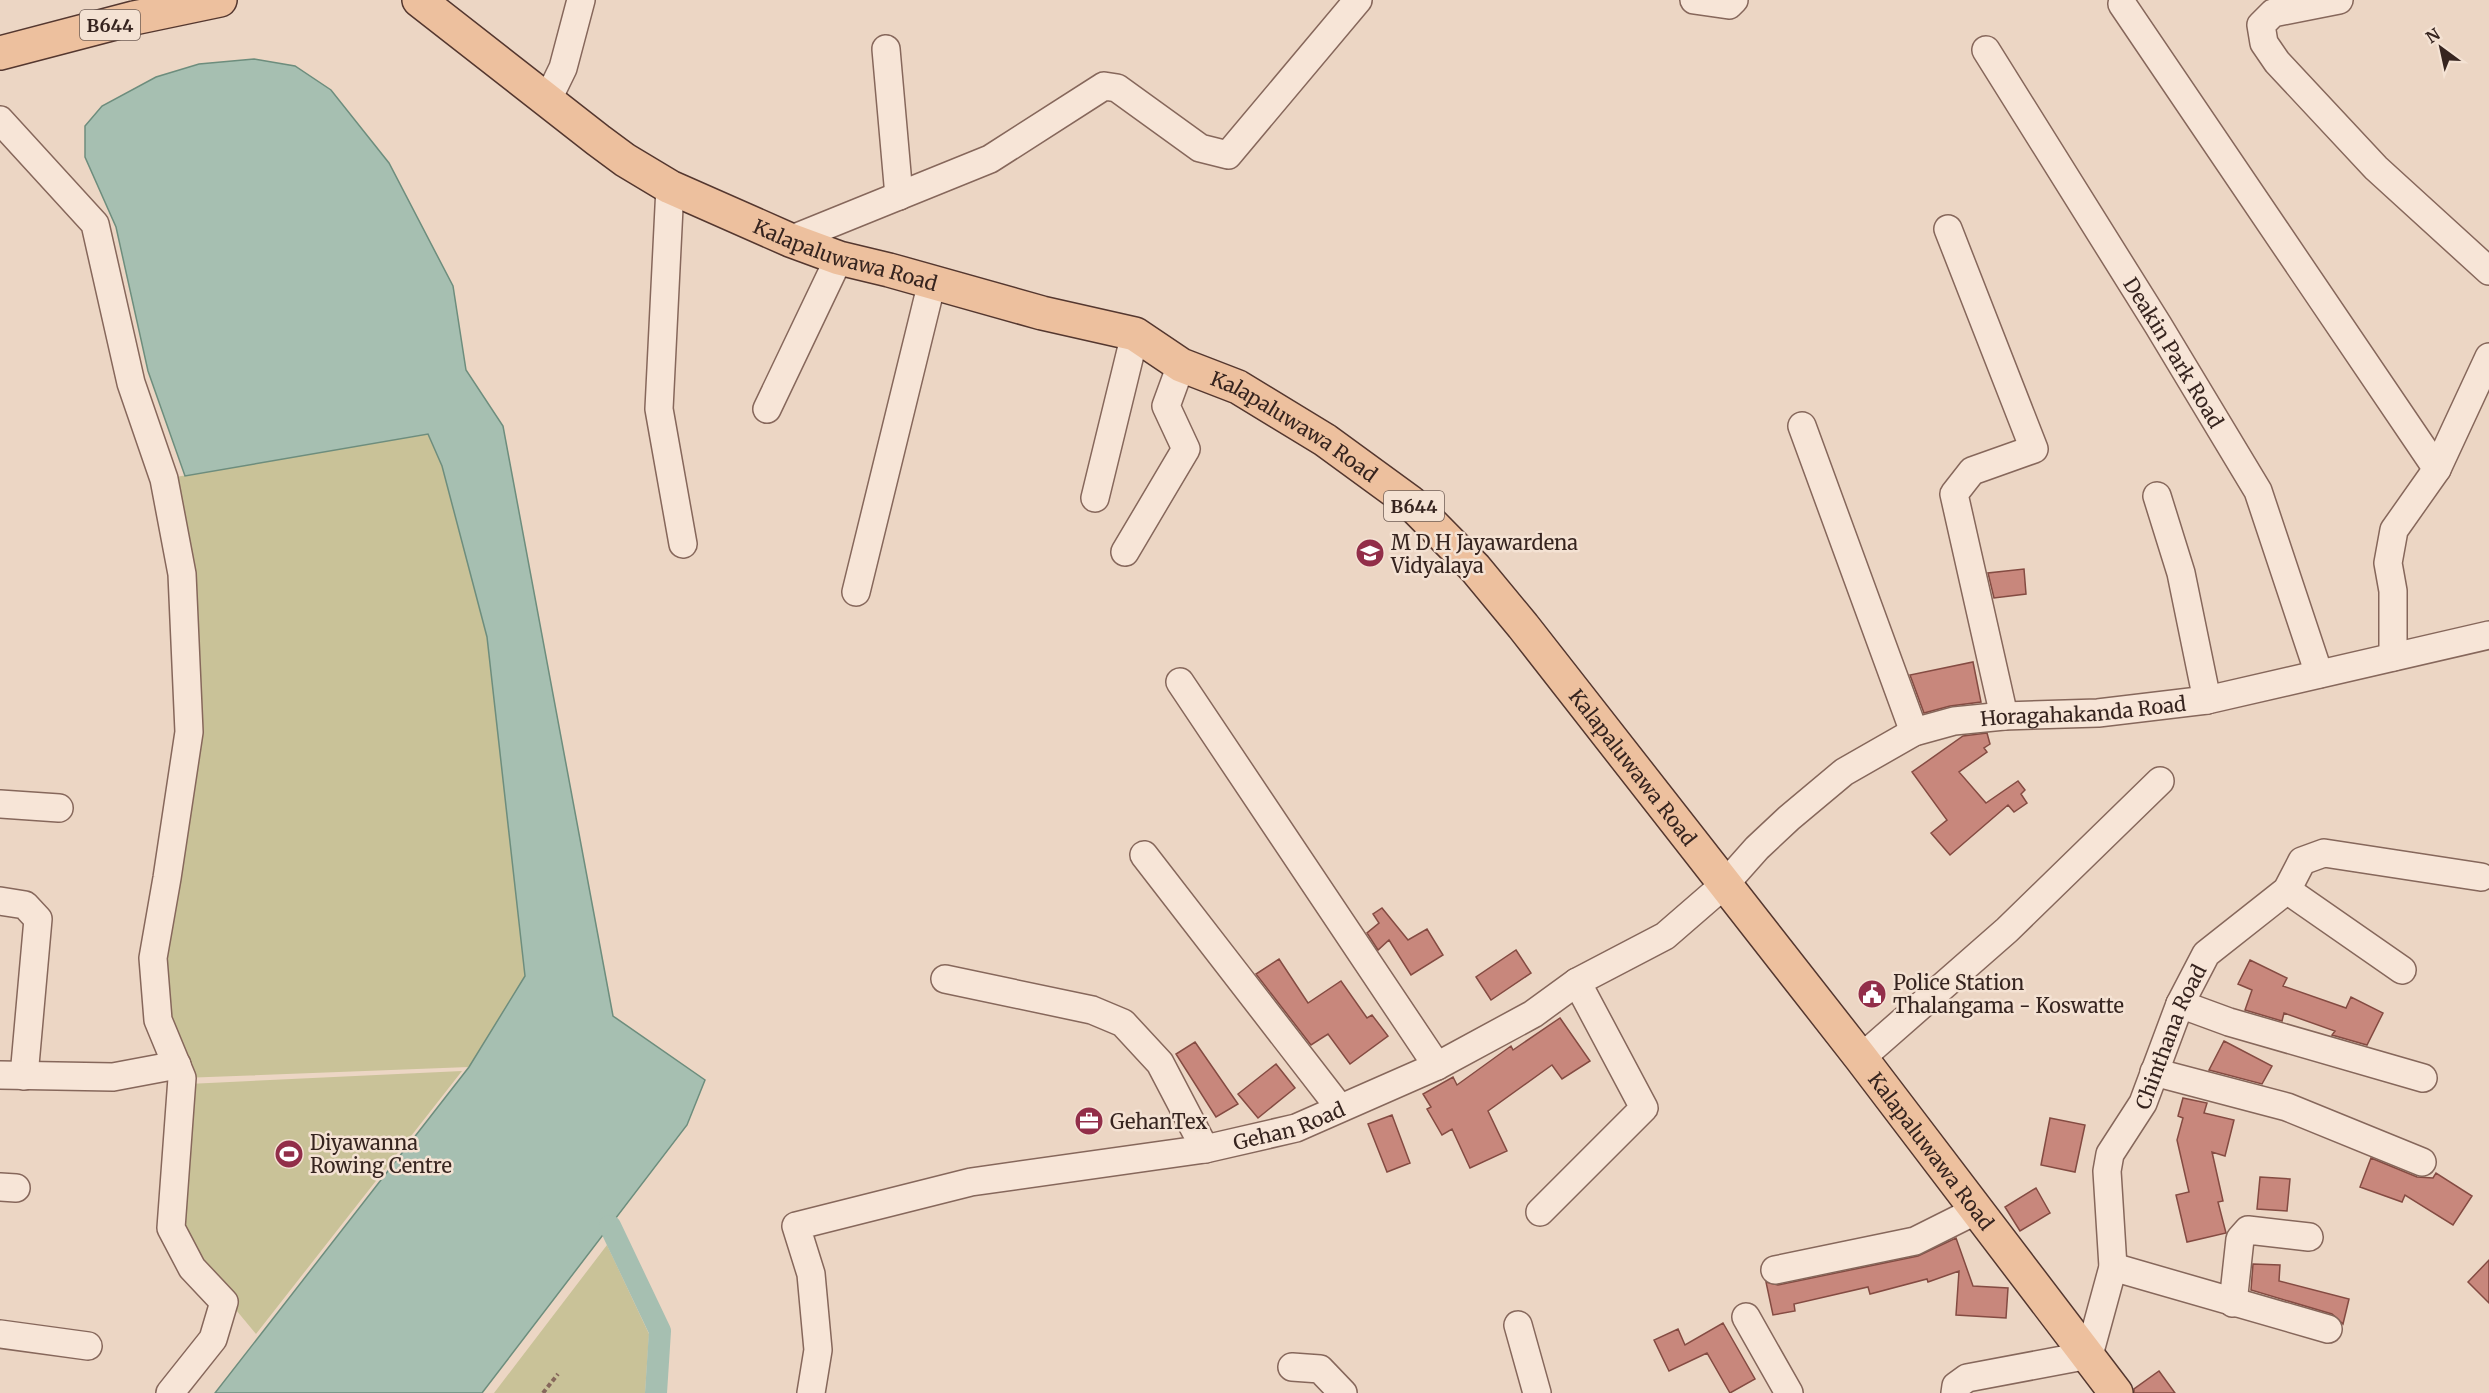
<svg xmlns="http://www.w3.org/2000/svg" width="2489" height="1393" viewBox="0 0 2489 1393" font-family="Merriweather,serif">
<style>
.green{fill:#c9c298}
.water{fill:#a6bfb1;stroke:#6d8d7d;stroke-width:1.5}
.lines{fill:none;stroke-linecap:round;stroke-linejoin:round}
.canal{stroke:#a6bfb1;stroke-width:22}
.building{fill:#c8877c;stroke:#844b42;stroke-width:1.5}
.minor-casing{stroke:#86675b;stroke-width:30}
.major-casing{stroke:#54372f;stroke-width:36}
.path{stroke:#86675b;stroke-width:4;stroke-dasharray:4.5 3;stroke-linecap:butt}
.minor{stroke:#f7e5d7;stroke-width:27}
.major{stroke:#edc09e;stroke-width:33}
.labels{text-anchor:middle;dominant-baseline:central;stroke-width:5;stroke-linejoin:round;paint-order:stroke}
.shield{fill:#f4e2d3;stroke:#6f5d55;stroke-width:1.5}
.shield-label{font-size:18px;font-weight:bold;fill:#36241f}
.street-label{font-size:20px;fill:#36241f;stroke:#f4e2d3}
.poi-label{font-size:20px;fill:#36241f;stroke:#f4e2d3;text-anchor:start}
</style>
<rect width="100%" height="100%" fill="#ecd6c4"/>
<path class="green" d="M428,434L442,466L487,637L525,976L469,1067L182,1078L153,958L189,732L164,479Z
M462,1071L256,1334L197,1263L176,1224L188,1084Z
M607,1245L649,1334L645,1393H494Z"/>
<path class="water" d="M254,59L295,66L331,90L389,163L453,286L466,370L503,426L613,1016L705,1080L687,1125L482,1393H215L469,1067L525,976L487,637L442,466L428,434L185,476L148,371L116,227L85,157V126L102,106L156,77L199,64Z"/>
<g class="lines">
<path class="canal" d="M610,1226L660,1331L656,1393"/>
</g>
<path class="building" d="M2024,569L2026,594L1994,598L1988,573Z
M1973,662L1981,702L1950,706L1924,713L1910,675Z
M1987,733L1990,744L1984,748L1987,752L1959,772L1986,803L2018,781L2025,790L2021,794L2027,803L2014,812L2008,805L1950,855L1931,833L1947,820L1912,772L1963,736Z
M1382,908L1408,940L1427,929L1443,955L1411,975L1389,940L1378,950L1367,933L1379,923L1373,914Z
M1516,950L1531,973L1491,1000L1476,977Z
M1279,959L1308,1003L1341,981L1367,1018L1372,1015L1388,1036L1350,1064L1328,1034L1311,1045L1256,974Z
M2250,960L2287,978L2283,986L2346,1008L2351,997L2383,1013L2367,1045L2332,1035L2335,1031L2284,1013L2282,1021L2245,1010L2252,990L2238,984Z
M1560,1018L1590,1061L1562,1079L1552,1065L1488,1111L1507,1151L1470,1168L1452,1129L1442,1135L1427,1109L1431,1107L1423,1094L1453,1077L1457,1085L1511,1046L1513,1050Z
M2224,1041L2272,1066L2262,1084L2209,1070Z
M1195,1042L1238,1104L1216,1117L1176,1054Z
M1276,1064L1295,1088L1258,1118L1238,1094Z
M2183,1098L2207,1103L2204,1113L2234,1120L2225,1156L2212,1152L2223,1201L2218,1202L2226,1233L2187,1242L2176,1195L2189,1192L2177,1140L2183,1118L2178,1116Z
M1392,1115L1410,1163L1387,1172L1368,1124Z
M2050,1118L2085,1125L2075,1172L2041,1165Z
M2371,1158L2417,1177L2433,1178L2436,1173L2472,1196L2453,1225L2405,1195L2402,1202L2360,1187Z
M2260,1177L2290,1179L2287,1211L2257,1209Z
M2036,1188L2050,1213L2020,1231L2005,1207Z
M1956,1238L1973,1286L2008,1288L2006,1318L1956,1315L1959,1271L1928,1282L1927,1279L1870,1294L1868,1287L1794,1304L1795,1311L1773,1315L1766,1282L1778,1285L1918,1256Z
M2489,1260V1303L2468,1282Z
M2253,1264L2280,1265L2279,1281L2349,1299L2343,1324L2332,1314L2251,1290Z
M1723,1323L1755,1379L1730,1393L1707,1353L1669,1371L1654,1340L1678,1329L1685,1345Z
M2159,1371L2175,1393H2134V1389Z"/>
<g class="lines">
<g class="minor-casing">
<g id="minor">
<path d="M1694,0L1729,5L1734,0"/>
<path d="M2339,0L2273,13L2261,25L2264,43L2277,62L2376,168L2489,271"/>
<path d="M2122,4L2437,469"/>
<path d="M886,49L899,196"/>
<path id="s1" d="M1986,50L2158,325L2258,491L2319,674"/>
<path d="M547,101L563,68L581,0"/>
<path d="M0,120L95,224L131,383L164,479L182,574L189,732L167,878L153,958L158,1020L182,1078L171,1228L192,1268L224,1302L213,1339L170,1393"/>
<path d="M670,187L659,409L683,544"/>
<path d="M1948,229L2034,449L1972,471L1954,494L2004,716"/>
<path d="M790,240L990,159L1104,86L1117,88L1200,148L1228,155L1358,0"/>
<path d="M767,409L839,258"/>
<path d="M1802,426L1914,732"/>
<path d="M2157,496L2181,573L2207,700"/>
<path d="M1095,498L1135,334"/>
<path d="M1125,552L1186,449L1166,406L1181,365"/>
<path d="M856,592L932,282"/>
<path d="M2393,657V591L2388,563L2394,530L2437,469L2489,357"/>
<path d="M1180,682L1437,1066"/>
<path d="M0,804L59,808"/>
<path d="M1144,855L1339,1107"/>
<path d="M2287,890L2402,970"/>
<path d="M0,901L25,905L38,919L24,1076"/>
<path d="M945,979L1092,1010L1123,1023L1160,1063L1205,1149"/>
<path d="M2180,1004L2229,1022L2423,1078"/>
<path d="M1861,1058L2007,930L2160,781"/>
<path d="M2154,1072L2287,1107L2422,1162"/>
<path d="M0,1075L113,1077L177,1065"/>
<path d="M0,1187L16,1188"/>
<path d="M1540,1212L1644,1108L1577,982"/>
<path d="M2113,1267L2328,1329"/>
<path d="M1775,1270L1915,1241L1977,1210"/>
<path d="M2233,1303L2240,1239L2248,1230L2309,1237"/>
<path d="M1746,1317L1789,1393"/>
<path d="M1518,1325L1537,1393"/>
<path d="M0,1334L88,1346"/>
<path d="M1292,1367L1320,1369L1343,1393"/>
<path id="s2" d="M811,1393L818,1350L811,1274L796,1226L971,1182L1205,1149L1296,1128L1437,1066L1533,1014L1577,982L1665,936L1725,884L1757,848L1789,818L1844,772L1914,732L1954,721L2004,716L2098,713L2207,700L2489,635"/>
<path id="s3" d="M1955,1393L1956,1386L1967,1378L2089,1355L2113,1267L2107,1171L2110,1154L2143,1103L2180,1004L2206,954L2287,890L2302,861L2324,853L2481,877"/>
</g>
</g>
<g class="major-casing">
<g id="major">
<path id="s4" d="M419,0L598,140L625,160L670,187L790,240L839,258L889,270L1042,313L1135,334L1181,365L1238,387L1325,440L1410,502L1475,568L1523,626L1861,1058L2116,1393"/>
<path d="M0,53L134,18L220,0"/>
</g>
</g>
<path class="path" d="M543,1393L558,1374"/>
<use href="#minor" class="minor"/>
<use href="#major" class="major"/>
</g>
<defs>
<g id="school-disc" transform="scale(1.5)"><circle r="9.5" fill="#922e49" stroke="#f4e2d3"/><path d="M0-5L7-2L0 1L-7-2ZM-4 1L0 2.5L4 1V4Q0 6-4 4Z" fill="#fff"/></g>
<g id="civic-disc" transform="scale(1.5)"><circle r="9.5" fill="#922e49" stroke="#f4e2d3"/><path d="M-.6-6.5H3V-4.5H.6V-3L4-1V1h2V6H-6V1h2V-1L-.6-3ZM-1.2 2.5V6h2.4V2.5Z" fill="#fff"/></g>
<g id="office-disc" transform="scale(1.5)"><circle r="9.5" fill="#922e49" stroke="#f4e2d3"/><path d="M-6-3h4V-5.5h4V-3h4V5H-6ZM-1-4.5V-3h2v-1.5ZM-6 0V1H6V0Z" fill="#fff"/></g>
<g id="stadium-disc" transform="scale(1.5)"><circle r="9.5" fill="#922e49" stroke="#f4e2d3"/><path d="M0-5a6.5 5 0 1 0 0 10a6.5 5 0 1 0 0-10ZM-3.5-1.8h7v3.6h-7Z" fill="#fff"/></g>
</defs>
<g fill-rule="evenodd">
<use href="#school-disc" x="1370" y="553"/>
<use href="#civic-disc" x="1872" y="994"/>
<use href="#office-disc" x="1089" y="1121"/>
<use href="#stadium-disc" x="289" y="1154"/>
</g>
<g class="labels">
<g class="shield">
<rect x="80" y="10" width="60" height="30" rx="4.5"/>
<rect x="1384" y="491" width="60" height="30" rx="4.5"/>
</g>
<g class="shield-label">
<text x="110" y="25">B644</text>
<text x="1414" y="506">B644</text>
</g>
<g class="street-label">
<text stroke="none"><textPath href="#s4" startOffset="502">Kalapaluwawa Road</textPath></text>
<text stroke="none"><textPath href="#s1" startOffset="356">Deakin Park Road</textPath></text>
<text stroke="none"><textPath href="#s4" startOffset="987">Kalapaluwawa Road</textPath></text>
<text stroke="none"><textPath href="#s2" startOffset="1592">Horagahakanda Road</textPath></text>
<text stroke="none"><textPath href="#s4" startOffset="1473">Kalapaluwawa Road</textPath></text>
<text stroke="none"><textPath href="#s3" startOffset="482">Chinthana Road</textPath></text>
<text stroke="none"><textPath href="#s2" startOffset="674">Gehan Road</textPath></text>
<text stroke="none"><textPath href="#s4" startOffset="1959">Kalapaluwawa Road</textPath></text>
</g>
<g class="poi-label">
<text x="1391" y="542">M D H Jayawardena<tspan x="1391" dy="23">Vidyalaya</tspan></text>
<text x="1893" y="982">Police Station<tspan x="1893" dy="23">Thalangama - Koswatte</tspan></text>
<text x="1110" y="1121">GehanTex</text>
<text x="310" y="1142">Diyawanna<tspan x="310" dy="23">Rowing Centre</tspan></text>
</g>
</g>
<g transform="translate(2441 48) rotate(327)" stroke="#f4e2d3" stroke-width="4.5" paint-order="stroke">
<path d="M0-4.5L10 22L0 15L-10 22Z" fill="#36241f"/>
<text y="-9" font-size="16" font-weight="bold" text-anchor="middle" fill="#36241f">N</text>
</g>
</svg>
